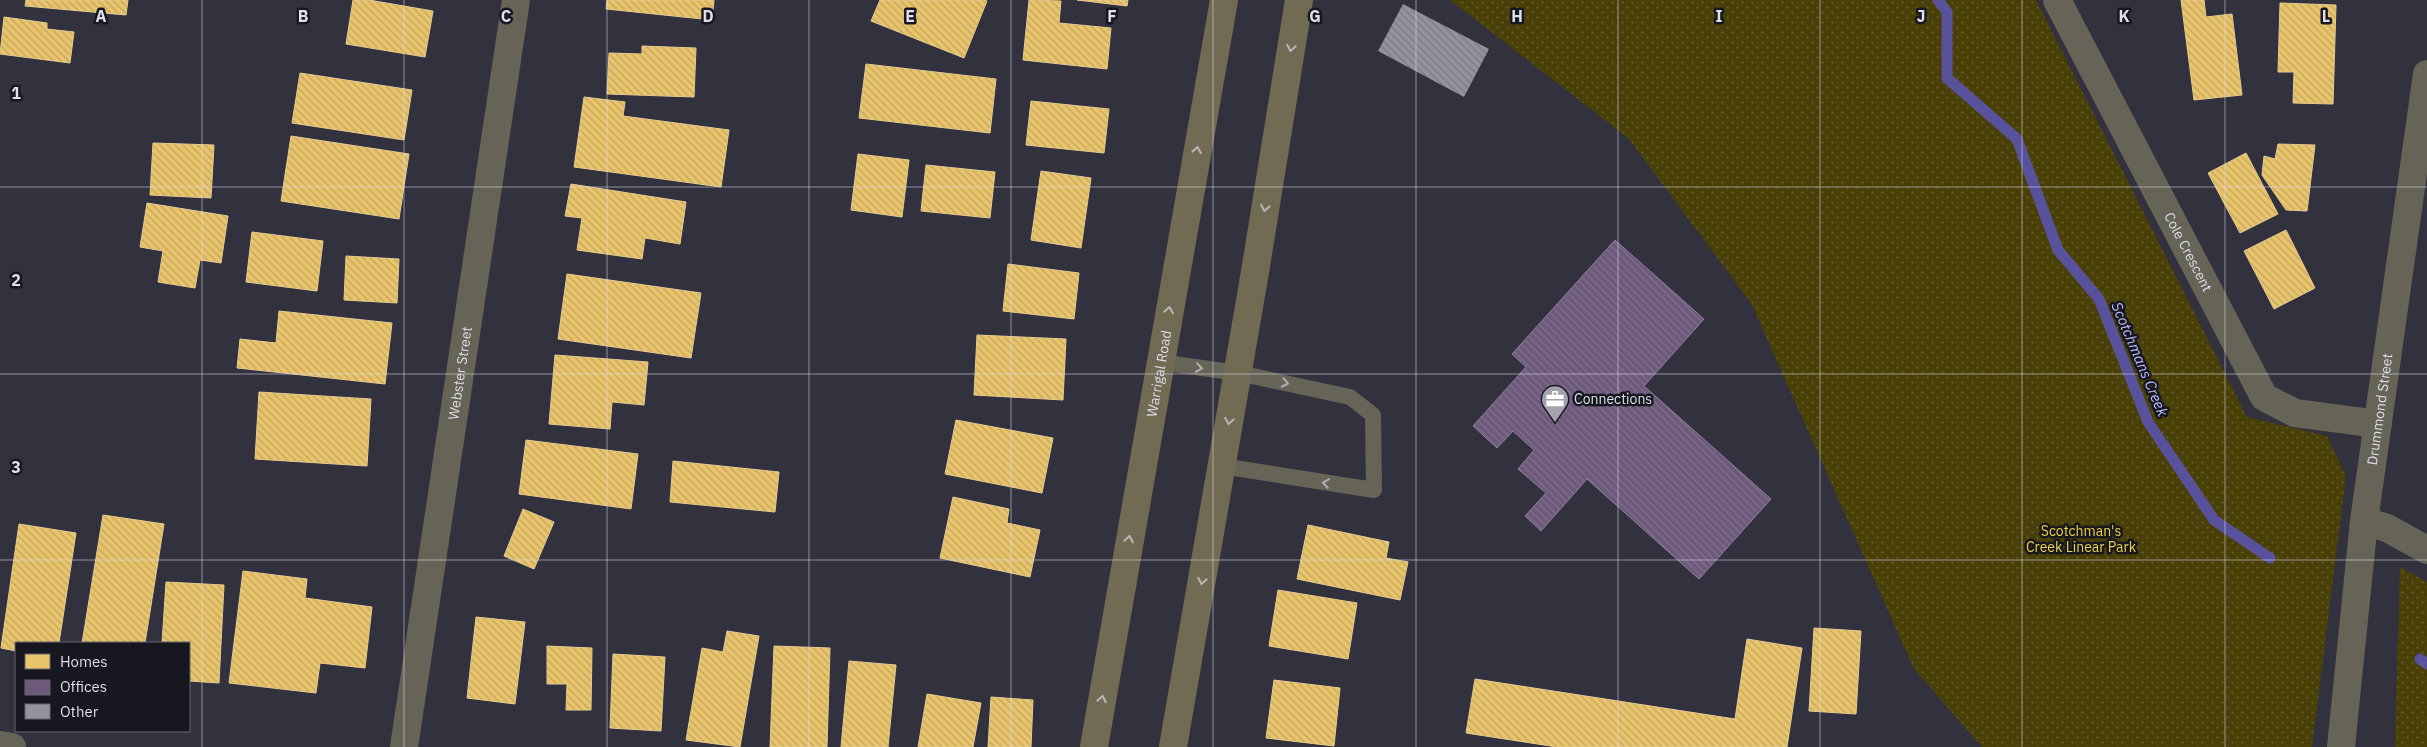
<svg xmlns="http://www.w3.org/2000/svg" width="2427" height="747" viewBox="0 0 2427 747" font-family="'IBM Plex Sans',sans-serif">
<style>
.park{fill:url(#park-dots)}
.homes{fill:url(#homes-back-hatch);stroke:#e6cc91}
.offices{fill:url(#offices-back-hatch);stroke:#8f819c}
.lines{fill:none;stroke-linecap:round;stroke-linejoin:round}
.stream{stroke:#58529d;stroke-width:11}
.building{fill:url(#building-back-hatch)}
.lane{stroke:#666456;stroke-width:16}
.street{stroke:#666456;stroke-width:28}
.highway{stroke:#706b52;stroke-width:28}
.oneway{stroke:#b8b6b7}
.oneway2{stroke:#afaeb1}
.grid{fill:none;stroke:#dfdfed;stroke-width:1;stroke-opacity:0.55}
.labels{text-anchor:middle;dominant-baseline:central;stroke-width:5;stroke-linejoin:round;paint-order:stroke}
.street-label{font-size:14px;fill:#dfdfed;stroke:#171720}
.poi-label{font-size:14px;fill:#dfdfed;stroke:#171720;text-anchor:start}
.park-label{font-size:14px;fill:#ebd245;stroke:#171720}
.water-label{font-size:15px;font-style:italic;fill:#bcbbfe;stroke:#171720}
.grid-label{font-size:16px;text-anchor:middle;font-weight:bold;fill:#dfdfed;stroke:#171720;stroke-width:5;stroke-linejoin:round;paint-order:stroke}
</style>
<defs>
<pattern id="park-dots" width="8" height="8" patternUnits="userSpaceOnUse" patternTransform="scale(1.25)"><rect width="8" height="8" fill="#494008"/><path d="M2 2h.1M6 6h.1" fill="none" stroke="#635b2c" stroke-width="1.8" stroke-linecap="round"/></pattern>
<pattern id="homes-back-hatch" width="6" height="6" patternUnits="userSpaceOnUse" patternTransform="scale(1.25)"><rect width="6" height="6" fill="#e9c46a"/><path d="M-1 5l2 2M0 0l6 6M5-1l2 2" fill="none" stroke="#c0a461"/></pattern>
<pattern id="offices-back-hatch" width="6" height="6" patternUnits="userSpaceOnUse" patternTransform="scale(1.25)"><rect width="6" height="6" fill="#6d597a"/><path d="M-1 5l2 2M0 0l6 6M5-1l2 2" fill="none" stroke="#81708d"/></pattern>
<pattern id="building-back-hatch" width="6" height="6" patternUnits="userSpaceOnUse" patternTransform="scale(1.25)"><rect width="6" height="6" fill="#93939c"/><path d="M-1 5l2 2M0 0l6 6M5-1l2 2" fill="none" stroke="#7b7b82"/></pattern>
</defs>
<rect width="100%" height="100%" fill="#32323e"/>
<path class="park" d="M1450,0H2036L2247,417L2327,436L2346,476L2312,747H1982L1914,669L1751,303L1628,138Z
M2400,567L2427,582V747H2395Z"/>
<path class="homes" d="M26,0H128L126,15L25,6Z
M353,0H369L433,11L425,57L346,44Z
M607,0H714L712,20L606,9Z
M880,0H985L987,1L964,58L871,21Z
M1029,0L1061,1L1059,23L1111,28L1107,69L1023,60Z
M1077,0H1128L1127,6Z
M2181,0H2204L2206,17L2232,14L2242,95L2194,100Z
M2280,3L2336,5L2333,104L2293,103L2294,72H2278Z
M4,17L47,23V29L74,32L70,63L0,54Z
M642,46L696,48L694,97L607,94L609,53L642,54Z
M866,64L996,79L990,133L859,118Z
M300,73L412,90L404,140L292,123Z
M584,97L625,102L623,116L729,130L721,187L574,167Z
M1031,101L1109,109L1104,153L1026,145Z
M291,136L409,154L399,219L281,201Z
M153,143L214,145L211,198L150,195Z
M2278,144L2315,145L2307,211L2286,210L2262,175L2264,156L2275,159Z
M2246,153L2278,214L2240,233L2208,173Z
M858,154L909,160L902,217L851,210Z
M926,165L995,172L990,218L921,211Z
M1041,171L1091,178L1081,248L1031,240Z
M571,184L686,202L680,244L645,238L642,259L577,250L582,218L565,216Z
M147,203L228,216L221,263L200,260L195,288L158,282L163,251L140,247Z
M2286,230L2315,288L2274,309L2244,251Z
M252,232L323,241L317,291L246,282Z
M346,256L399,259L397,303L344,300Z
M1008,264L1079,273L1074,319L1003,311Z
M567,274L701,293L691,358L558,339Z
M279,311L392,323L385,384L237,368L240,339L276,343Z
M977,335L1066,339L1063,400L974,395Z
M555,355L648,362L644,405L612,402L610,429L549,424Z
M259,392L371,399L367,466L255,459Z
M956,420L1053,438L1042,493L945,474Z
M526,440L638,454L631,509L519,494Z
M673,461L779,472L775,512L670,502Z
M953,497L1009,509L1007,523L1040,530L1030,577L940,558Z
M523,509L554,522L534,569L504,556Z
M103,515L164,524L145,643H82Z
M19,524L76,533L59,643H16V651L1,648Z
M1308,525L1389,542L1386,558L1408,562L1400,600L1297,579Z
M243,571L307,579L305,598L372,607L365,668L320,663L316,693L229,683Z
M166,582L224,585L219,683L189,681V643H162Z
M1278,590L1357,603L1348,659L1269,646Z
M476,617L525,622L515,704L467,698Z
M1814,628L1861,631L1856,714L1809,711Z
M727,631L759,636L740,747L686,740L702,648L723,652Z
M1747,639L1802,648L1787,747H1557L1466,733L1475,679L1735,719Z
M547,646L592,648L591,710H566L567,684H547Z
M774,646L830,648L827,747H770Z
M613,654L665,657L661,731L610,728Z
M849,661L896,665L888,747H841Z
M1274,680L1340,688L1334,746L1266,738Z
M927,694L981,703L973,747H918Z
M991,697L1033,700L1031,747H988Z"/>
<path class="offices" d="M1615,240L1704,319L1644,386L1771,499L1699,579L1587,479L1541,531L1525,516L1546,493L1518,469L1534,450L1513,431L1497,448L1473,426L1526,367L1512,354Z"/>
<g class="lines">
<path class="stream" d="M1938,0L1947,12V78L2017,139L2058,250L2099,299L2148,422L2214,520L2270,558
M2420,659L2427,664"/>
</g>
<path class="building" d="M1403,4L1489,49L1464,97L1378,51Z"/>
<g class="lines">
<path class="lane" d="M1159,362L1238,373L1350,397L1373,415L1374,490L1222,466"/>
<g class="street">
<path id="s1" d="M2057,0L2264,397L2295,413L2378,424"/>
<path d="M2364,521L2387,528L2427,550"/>
<path d="M0,745L12,747"/>
<path id="s2" d="M404,747L516,0"/>
<path id="s3" d="M2341,747L2364,521L2427,74"/>
</g>
<g class="highway">
<path id="s4" d="M1094,747L1224,0"/>
<path d="M1173,747L1255,272L1299,0"/>
</g>
</g>
<defs><path id="oneway-chevron" d="M-2-3.5L2.5 0L-2 3.5" fill="none" stroke-width="1.6" stroke-linecap="round" stroke-linejoin="round" transform="scale(1.25)"/></defs>
<g class="oneway">
<use href="#oneway-chevron" transform="translate(1291 48) rotate(100)"/>
<use href="#oneway-chevron" transform="translate(1197 150) rotate(-80)"/>
<use href="#oneway-chevron" transform="translate(1265 208) rotate(99)"/>
<use href="#oneway-chevron" transform="translate(1169 310) rotate(-80)"/>
<use href="#oneway-chevron" transform="translate(1229 421) rotate(100)"/>
<use href="#oneway-chevron" transform="translate(1129 539) rotate(-80)"/>
<use href="#oneway-chevron" transform="translate(1202 581) rotate(100)"/>
<use href="#oneway-chevron" transform="translate(1102 699) rotate(-80)"/>
</g>
<g class="oneway2">
<use href="#oneway-chevron" transform="translate(1199 368) rotate(8)"/>
<use href="#oneway-chevron" transform="translate(1285 383) rotate(12)"/>
<use href="#oneway-chevron" transform="translate(1326 483) rotate(-171)"/>
</g>
<path class="grid" d="M202,0V747M404,0V747M607,0V747M809,0V747M1011,0V747M1213,0V747M1416,0V747M1618,0V747M1820,0V747M2022,0V747M2225,0V747M0,187H2427M0,374H2427M0,560H2427"/>
<defs>
<g id="office-pin" transform="scale(1.4375)"><path d="M0 17L-7.5 6A9.5 9.5 0 1 1 7.5 6Z" fill="#a2a2b0" stroke="#171720"/><path d="M-6-3h4V-5.5h4V-3h4V5H-6ZM-1-4.5V-3h2v-1.5ZM-6 0V1H6V0Z" fill="#fff"/></g>
</defs>
<g fill-rule="evenodd">
<use href="#office-pin" x="1555" y="399"/>
</g>
<g class="labels">
<g class="street-label">
<text stroke="none"><textPath href="#s1" startOffset="284">Cole Crescent</textPath></text>
<text stroke="none"><textPath href="#s2" startOffset="378">Webster Street</textPath></text>
<text stroke="none"><textPath href="#s4" startOffset="379">Warrigal Road</textPath></text>
<text stroke="none"><textPath href="#s3" startOffset="340">Drummond Street</textPath></text>
</g>
<g class="poi-label">
<text x="1574" y="399">Connections</text>
</g>
<g class="park-label">
<text x="2081" y="531">Scotchman's<tspan x="2081" dy="16">Creek Linear Park</tspan></text>
</g>
<g class="water-label">
<text transform="translate(2140 359) rotate(67)">Scotchmans Creek</text>
</g>
</g>
<g class="grid-label">
<text x="101" y="22">A</text>
<text x="303" y="22">B</text>
<text x="506" y="22">C</text>
<text x="708" y="22">D</text>
<text x="910" y="22">E</text>
<text x="1112" y="22">F</text>
<text x="1315" y="22">G</text>
<text x="1517" y="22">H</text>
<text x="1719" y="22">I</text>
<text x="1921" y="22">J</text>
<text x="2124" y="22">K</text>
<text x="2326" y="22">L</text>
<text x="16" y="99">1</text>
<text x="16" y="286">2</text>
<text x="16" y="473">3</text>
</g>
<rect x="15" y="642" width="175" height="90" fill="#171720" stroke="#676772"/>
<rect x="25" y="654" width="25" height="15" fill="#e9c46a" stroke="#676772"/>
<text x="60" y="667" font-size="15" fill="#dfdfed">Homes</text>
<rect x="25" y="680" width="25" height="15" fill="#6d597a" stroke="#676772"/>
<text x="60" y="692" font-size="15" fill="#dfdfed">Offices</text>
<rect x="25" y="704" width="25" height="15" fill="#93939c" stroke="#676772"/>
<text x="60" y="717" font-size="15" fill="#dfdfed">Other</text>
</svg>
